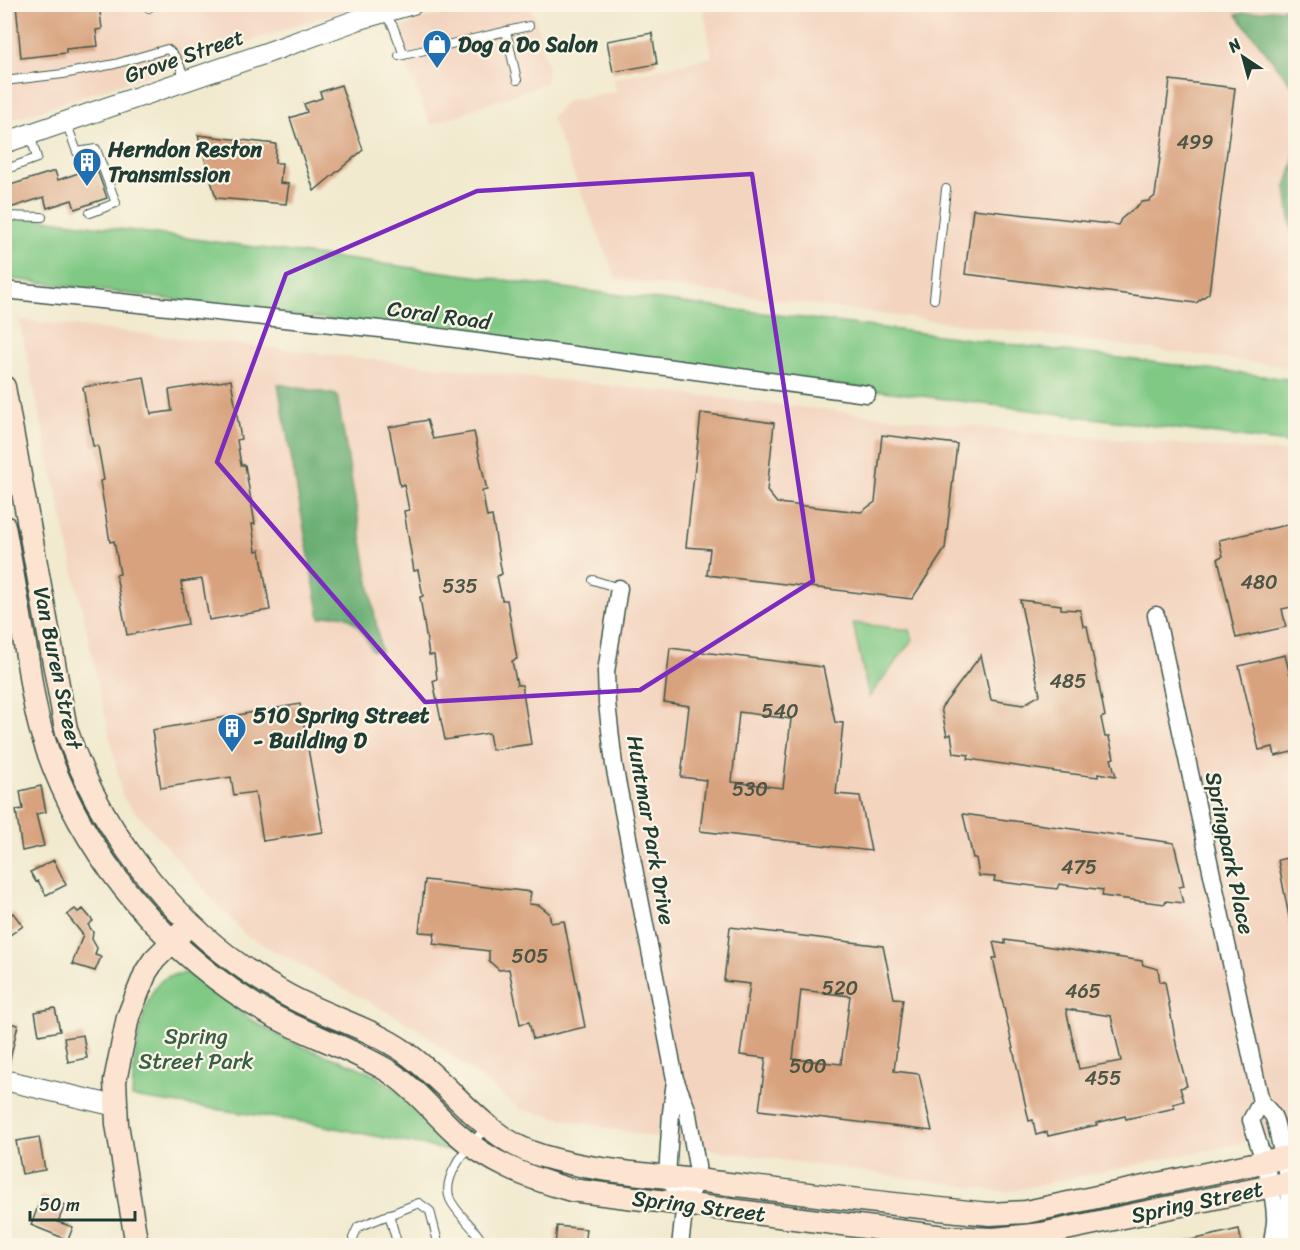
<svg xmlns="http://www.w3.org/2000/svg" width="1300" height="1250" viewBox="0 0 1300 1250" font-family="Sriracha,sans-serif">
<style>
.built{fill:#f3d4bf}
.green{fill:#80c985;stroke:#50835c;stroke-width:1.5}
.forest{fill:#68ad72;stroke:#447553;stroke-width:1.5}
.building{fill:#d8a27e;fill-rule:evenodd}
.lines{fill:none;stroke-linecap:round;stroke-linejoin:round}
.service-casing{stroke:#3e574b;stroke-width:10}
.minor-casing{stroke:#3e574b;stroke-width:19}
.tertiary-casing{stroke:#3e574b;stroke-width:22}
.secondary-casing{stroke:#3e574b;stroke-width:25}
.service{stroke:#fff;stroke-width:8}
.minor{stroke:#fff;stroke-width:16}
.tertiary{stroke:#fff;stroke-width:20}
.secondary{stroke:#fde4d1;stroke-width:22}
.marked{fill:none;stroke:#7b2cbf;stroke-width:4.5;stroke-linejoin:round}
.labels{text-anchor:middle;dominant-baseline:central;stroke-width:4.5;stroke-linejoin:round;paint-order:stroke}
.number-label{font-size:20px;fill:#4d5646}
.poi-label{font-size:22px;font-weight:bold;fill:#1f3d34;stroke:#fcf5e5;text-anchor:start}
.street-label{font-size:22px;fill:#1f3d34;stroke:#fcf5e5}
.park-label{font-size:22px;fill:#376048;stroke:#fcf5e5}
</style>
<rect width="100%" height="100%" fill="#fcf5e5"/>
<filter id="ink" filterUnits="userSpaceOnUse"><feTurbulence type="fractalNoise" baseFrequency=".0167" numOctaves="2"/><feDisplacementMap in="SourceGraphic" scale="12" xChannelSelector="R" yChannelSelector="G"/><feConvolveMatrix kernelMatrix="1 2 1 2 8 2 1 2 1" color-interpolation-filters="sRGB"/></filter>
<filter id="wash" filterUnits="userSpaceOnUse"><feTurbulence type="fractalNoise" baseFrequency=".008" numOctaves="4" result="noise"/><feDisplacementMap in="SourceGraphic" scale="24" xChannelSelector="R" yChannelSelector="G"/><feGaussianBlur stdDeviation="1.35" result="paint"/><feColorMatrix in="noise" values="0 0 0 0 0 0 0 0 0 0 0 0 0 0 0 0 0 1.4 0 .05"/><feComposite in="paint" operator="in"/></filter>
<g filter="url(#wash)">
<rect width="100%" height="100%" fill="#f1eacf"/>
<path class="built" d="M489,4L528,5L535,17L542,46L548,70L547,82L431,125L392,31L429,17Z
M1056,4L1137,9L1186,7L1199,4L1295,5V7L1237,14L1295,89L1294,161L1286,187L1296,257L1295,368L616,279L551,118L566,101L616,91L614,78L712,57L703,5Z
M4,5H359L5,122Z
M19,320L1035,433L1295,453V1132L1006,1192L719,1151L521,1110L419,1029L245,935L123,798Z"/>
<path class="green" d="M5,214L564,288L1295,380V444L5,278Z
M853,623L910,630L913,639L869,697Z
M186,973C210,981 231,1007 253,1021C274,1034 296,1045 319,1053C342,1061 363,1067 383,1081C414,1101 434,1133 465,1154L310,1123L132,1097C133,1069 140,1001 160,982C167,975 177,974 186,973Z"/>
<path class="forest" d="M1295,7H1296L1295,89L1236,14Z
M1295,134V257L1286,187L1294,162Z
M278,384L337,395L381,652L372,650C360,627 351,607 320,618Z"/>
<g id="blocks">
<path class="building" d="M16,4H99L102,29L96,30L98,46L66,49V53L21,58Z
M652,33L657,64L613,72L607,41Z
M1170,80L1235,88L1209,293L1196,303L965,274L973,209L1118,225L1121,219L1142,202L1149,201L1155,196Z
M341,85L363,150L314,191L290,118L307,112L304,104L322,98L320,92Z
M198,135L276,144L275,163H282L280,183L289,184L286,204L216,198Z
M96,167L107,198L75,209L72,200L47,208L44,197L4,210V187L55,171L58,180Z
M144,377L151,414L172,411L169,390L231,380L241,439L237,440L241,465H245L255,524H252L256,551L260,550L270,610L209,620L202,579L181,582L188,624L127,635L116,575L120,574L114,541L110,542L100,481L104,480L98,446H93L83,387Z
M701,413L774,423L767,491L777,503L861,512L875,502L882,435L957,444L945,549L912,599L707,575L710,549L686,547Z
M427,420L433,439L474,432L487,490L482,491L487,517L492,516L502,574L497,576L502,600H507L517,659L512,661L517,685H522L531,744L492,750L489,733L445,740L433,681L437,679L434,655H429L420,597L423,596L418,570L414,571L404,511L409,510L404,484L400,486L389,427Z
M1296,523V606L1282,609L1286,627L1236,638L1218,558L1223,556L1219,540Z
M1020,600L1061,605V609L1080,610L1083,626H1087L1105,716L1101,718L1105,737H1109L1114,758L1111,759L1116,776L1098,773V777L1057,772L968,759L969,755L954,753L951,734L947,736L941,708L981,655L991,700L1023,705L1040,695Z
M670,648L823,667L835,722L843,723L836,794L860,796L871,851L700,831L706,780L681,777L689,706L664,702ZM739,712L791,719L783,788L732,782Z
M1285,655L1290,675L1296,673V751L1275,756L1273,747L1259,750L1239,666Z
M300,704L323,832L263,841L255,792L234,795L231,777L161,788L152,730Z
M41,786L46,812L36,814L44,846L22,851L16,810L23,809L20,791Z
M963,814L1174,843L1184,886L1179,887L1183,903L1166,901L1165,904L1102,896L1103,890L1059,884L1057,889L994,881L995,877L979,876L976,858H973Z
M1296,856V921L1290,922L1278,860Z
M54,860L66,885L46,895L38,881L36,882L30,872Z
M425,880L531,892L529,904L539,905L549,913L551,923L564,921L585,1027L533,1039L529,1022L520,1024L509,969L499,970L489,961V951L433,944L435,933L419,932Z
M75,909L78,912L83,909L93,921L88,925L93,932L92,939L97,948L95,955L101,957L95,971L72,964L83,935L67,915Z
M13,913L23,926L4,939V919Z
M730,927L883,946L894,998L903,999L894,1071L919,1074L932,1131L759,1110L766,1058L740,1055L750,984L724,981ZM801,990L850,996L841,1064L793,1059Z
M1005,940L1142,961L1143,965L1158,969L1160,982H1165L1177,1049L1187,1086L1180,1088L1184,1101L1173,1104L1175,1108L1126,1119L1125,1116L1096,1123L1097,1125L1048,1136L1047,1132L1036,1135L1033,1120L1029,1121L993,958H997L993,942L1005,944ZM1066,1009L1111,1016L1121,1061L1079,1069Z
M55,1008L60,1031L39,1035L35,1012Z
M4,1022L18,1025L9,1064H4Z
M83,1035L87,1058L68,1062L64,1038Z
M39,1137L45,1170L22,1174L16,1141Z
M42,1196L65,1205L58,1222L73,1227L68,1240L31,1225Z
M557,1226L586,1229L584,1245H555Z
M1239,1229L1242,1245H1187V1241Z"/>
</g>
</g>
<g filter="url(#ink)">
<use href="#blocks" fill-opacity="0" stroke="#3e574b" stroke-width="1.5"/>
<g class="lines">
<g class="service-casing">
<path id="service" d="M148,4L149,8
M384,13L393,26L404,55
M506,31L517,80
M399,56L529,26
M4,81L63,74L115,64L167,49C178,56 181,69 185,80
M66,122L77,152L96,149L116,203L90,213
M4,170L37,158L30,134
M4,216L42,217
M934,299L946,189
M593,580L619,588
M389,1214L398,1246
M355,1246L353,1238L358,1227L419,1203L430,1211L439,1246
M484,1246C477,1228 456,1214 450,1199C440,1174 473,1143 487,1126"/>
</g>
<g class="minor-casing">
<path id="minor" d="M4,290L380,329L867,394
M619,588L606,672L607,703L614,765L675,1079L687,1109L697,1166L698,1180L685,1203L680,1246
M1156,615L1261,1102C1264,1106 1270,1111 1273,1116C1277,1123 1278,1135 1280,1143C1287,1173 1300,1222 1274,1246
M675,1081L671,1113L667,1177L685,1203
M1261,1102L1251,1120C1260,1150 1274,1186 1275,1217C1276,1227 1271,1236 1273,1246"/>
</g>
<g class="tertiary-casing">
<path id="tertiary" d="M4,143L269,52L357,20L413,4
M4,1080L116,1106"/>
</g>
<g class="secondary-casing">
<path id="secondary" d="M4,387L66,729C101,837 185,939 285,994C324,1016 369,1027 405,1052C452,1085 485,1140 542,1156C592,1171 644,1174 696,1180C794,1192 892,1205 990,1214L1026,1212L1296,1155
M4,526C12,569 19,612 27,656C31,682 34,709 42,734C76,844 154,941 251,1003C293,1030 342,1044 385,1069C412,1085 432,1111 455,1132C488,1162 528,1178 571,1190L945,1237L994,1239L1042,1234L1296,1181
M137,1246L117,1124L115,1081L128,1017L146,972L154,960L182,932"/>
</g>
<use href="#service" class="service"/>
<use href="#minor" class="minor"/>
<use href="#tertiary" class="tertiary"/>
<use href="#secondary" class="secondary"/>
</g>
</g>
<path class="marked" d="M752,174L813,581L640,690L425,702L217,462L286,274L477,191Z"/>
<defs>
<g id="shop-pin" transform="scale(1.5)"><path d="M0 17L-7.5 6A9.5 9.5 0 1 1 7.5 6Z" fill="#1f6fb2" stroke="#fcf5e5"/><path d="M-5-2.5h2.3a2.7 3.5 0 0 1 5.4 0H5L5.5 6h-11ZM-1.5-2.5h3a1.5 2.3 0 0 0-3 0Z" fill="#fff"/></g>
<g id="building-pin" transform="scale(1.5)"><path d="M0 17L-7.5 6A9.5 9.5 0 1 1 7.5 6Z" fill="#1f6fb2" stroke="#fcf5e5"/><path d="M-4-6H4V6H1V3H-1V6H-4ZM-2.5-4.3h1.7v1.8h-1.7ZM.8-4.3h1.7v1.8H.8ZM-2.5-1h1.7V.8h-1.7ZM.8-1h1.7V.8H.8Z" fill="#fff"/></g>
</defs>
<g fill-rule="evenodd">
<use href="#shop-pin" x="437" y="44"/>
<use href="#building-pin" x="87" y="162"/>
<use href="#building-pin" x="232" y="728"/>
</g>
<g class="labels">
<g class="number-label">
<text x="1195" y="142">499</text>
<text x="1259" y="582">480</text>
<text x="460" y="586">535</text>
<text x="1068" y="681">485</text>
<text x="780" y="711">540</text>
<text x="750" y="789">530</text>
<text x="1079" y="867">475</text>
<text x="530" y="956">505</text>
<text x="840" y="988">520</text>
<text x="1083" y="991">465</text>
<text x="808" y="1066">500</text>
<text x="1103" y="1078">455</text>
</g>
<g class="poi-label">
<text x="458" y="44">Dog a Do Salon</text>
<text x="108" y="149">Herndon Reston<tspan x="108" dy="25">Transmission</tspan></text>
<text x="253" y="715">510 Spring Street<tspan x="253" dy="25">- Building D</tspan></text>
</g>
<g class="street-label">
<text transform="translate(184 56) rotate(-19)">Grove Street</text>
<text transform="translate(439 315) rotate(8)">Coral Road</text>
<text transform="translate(58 668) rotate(78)">Van Buren Street</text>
<text transform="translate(651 830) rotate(80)">Huntmar Park Drive</text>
<text transform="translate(1230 853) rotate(78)">Springpark Place</text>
<text transform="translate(1197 1202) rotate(-12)">Spring Street</text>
<text transform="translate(699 1206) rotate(7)">Spring Street</text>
</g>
<g class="park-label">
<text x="196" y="1036">Spring<tspan x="196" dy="25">Street Park</tspan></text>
</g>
</g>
<rect width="1300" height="1250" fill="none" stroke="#fcf5e5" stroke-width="24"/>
<g transform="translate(1243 57) rotate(324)" stroke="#fcf5e5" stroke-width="4.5" paint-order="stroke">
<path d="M0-4.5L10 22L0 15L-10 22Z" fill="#1f3d34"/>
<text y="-9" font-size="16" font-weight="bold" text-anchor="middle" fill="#1f3d34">N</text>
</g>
<path d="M30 1211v9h105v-9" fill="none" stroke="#1f3d34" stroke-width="3"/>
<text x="39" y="1211" font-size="18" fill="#1f3d34" stroke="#fcf5e5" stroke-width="4.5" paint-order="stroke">50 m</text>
</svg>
